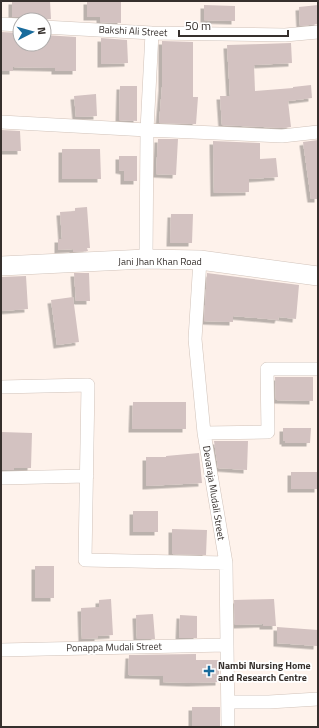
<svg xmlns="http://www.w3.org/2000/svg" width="319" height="728" viewBox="0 0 319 728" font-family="'Titillium Web',sans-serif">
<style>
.building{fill:#d3c2c1;filter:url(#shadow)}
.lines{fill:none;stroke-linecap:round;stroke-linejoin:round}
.street-casing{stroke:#d1c3ba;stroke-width:14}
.secondary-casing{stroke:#d1c3ba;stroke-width:20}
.street{stroke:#fff;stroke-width:13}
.secondary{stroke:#fff;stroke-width:19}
.poi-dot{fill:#186b9c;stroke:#fff;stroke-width:1.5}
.labels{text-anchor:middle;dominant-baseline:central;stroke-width:3.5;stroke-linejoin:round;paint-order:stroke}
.street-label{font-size:10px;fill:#36302d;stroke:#fff}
.poi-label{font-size:10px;font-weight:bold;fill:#36302d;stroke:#fff;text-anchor:start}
</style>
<defs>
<filter id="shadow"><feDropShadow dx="-3.5" dy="3.5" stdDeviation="0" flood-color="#0004"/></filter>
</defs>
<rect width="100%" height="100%" fill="#fef2eb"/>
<path class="building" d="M12,1H50L51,19L26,20L21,17H12Z
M87,1H121V23L100,22V17H87Z
M204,5L235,6V21L204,20Z
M318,5V24L300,26L299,7Z
M1,32L20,33V44H44V35L76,37V71H55V68L13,67V71H1Z
M101,38L127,40L128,63L101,64Z
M162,41L193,42V97H198L196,124L159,123L162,87Z
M291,43L292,63L254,65L255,91L293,88V87L311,85L312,98L288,101L291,127L282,128L222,125L220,96H230L227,45Z
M120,86H137V121L119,120Z
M96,94L97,116L76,117L74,96Z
M1,130L20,131L21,151H1Z
M158,139H178L176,175L156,174Z
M318,140V199H311L303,142Z
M213,141L260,143V159L276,158L278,177L249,179V192L214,193Z
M62,149H100L101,179H62Z
M119,156H137V181H124V171L119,170Z
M87,207L90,248H87L88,251L73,252V249L58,250V239H62L60,212L75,211V208Z
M171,214H193L192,243H170Z
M74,273H89L90,301H76Z
M207,273L299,285L296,319L279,317L278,320L233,316V322L204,321Z
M26,276L28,309L1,311V277Z
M73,297L79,342L57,345L51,300Z
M275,377H313V401L276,400Z
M133,402H186V429H132Z
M283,428H311L310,443H285V441H283Z
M1,432L32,433L31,468H14V470H1Z
M214,441H248L247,470L218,468Z
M199,453L202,483L146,486V457H166V456Z
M291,472H318V489H291Z
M133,511H158V532H133Z
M172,529L207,530L206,555L172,554Z
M35,566H54V598H35Z
M111,599L113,635L98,636V638L82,639L81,608L99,607V600Z
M274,599L276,626H263V624L235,625L234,600Z
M153,614L155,639H137L136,615Z
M180,615L197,616V638H179Z
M277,627L318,630L317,646L277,643Z
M196,654V660H219V682L191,683L163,682V676L128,675L129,655Z
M192,707H220V727H192Z"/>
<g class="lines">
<g class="street-casing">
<path id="street" d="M1,24L20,25
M44,27L152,33L285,35L318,32
M1,122L147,130L282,136L318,132
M146,259L147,130L152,33
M200,260L195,339L204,433L226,563L228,727
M1,387L88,385L85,560L226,563
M204,433L268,432L267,369H318
M1,478L87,476
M1,650L226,645
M228,702H269L318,699"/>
</g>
<g class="secondary-casing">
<path id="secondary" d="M1,266L146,259L200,260L318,276"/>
</g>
<use href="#street" class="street"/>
<use href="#secondary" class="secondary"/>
</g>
<path class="poi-dot" d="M207 665h4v4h4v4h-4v4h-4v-4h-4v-4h4z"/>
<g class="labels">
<g class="street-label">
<text transform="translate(133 31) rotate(3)">Bakshi Ali Street</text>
<text x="160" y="261">Jani Jhan Khan Road</text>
<text transform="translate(214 493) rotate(81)">Devaraja Mudali Street</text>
<text transform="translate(114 647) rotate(-1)">Ponappa Mudali Street</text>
</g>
<g class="poi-label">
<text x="218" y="665">Nambi Nursing Home<tspan x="218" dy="12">and Research Centre</tspan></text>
</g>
</g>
<rect width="319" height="728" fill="none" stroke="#36302d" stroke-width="4"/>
<g transform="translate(32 32) rotate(84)"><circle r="19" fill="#ffffff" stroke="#afacab"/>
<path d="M0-3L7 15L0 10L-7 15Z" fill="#186b9c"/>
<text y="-6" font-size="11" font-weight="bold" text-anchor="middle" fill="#36302d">N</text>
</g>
<path d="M179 30v6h109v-6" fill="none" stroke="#36302d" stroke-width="2"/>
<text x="185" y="30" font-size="12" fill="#36302d" stroke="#ffffff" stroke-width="3" paint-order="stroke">50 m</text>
</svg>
